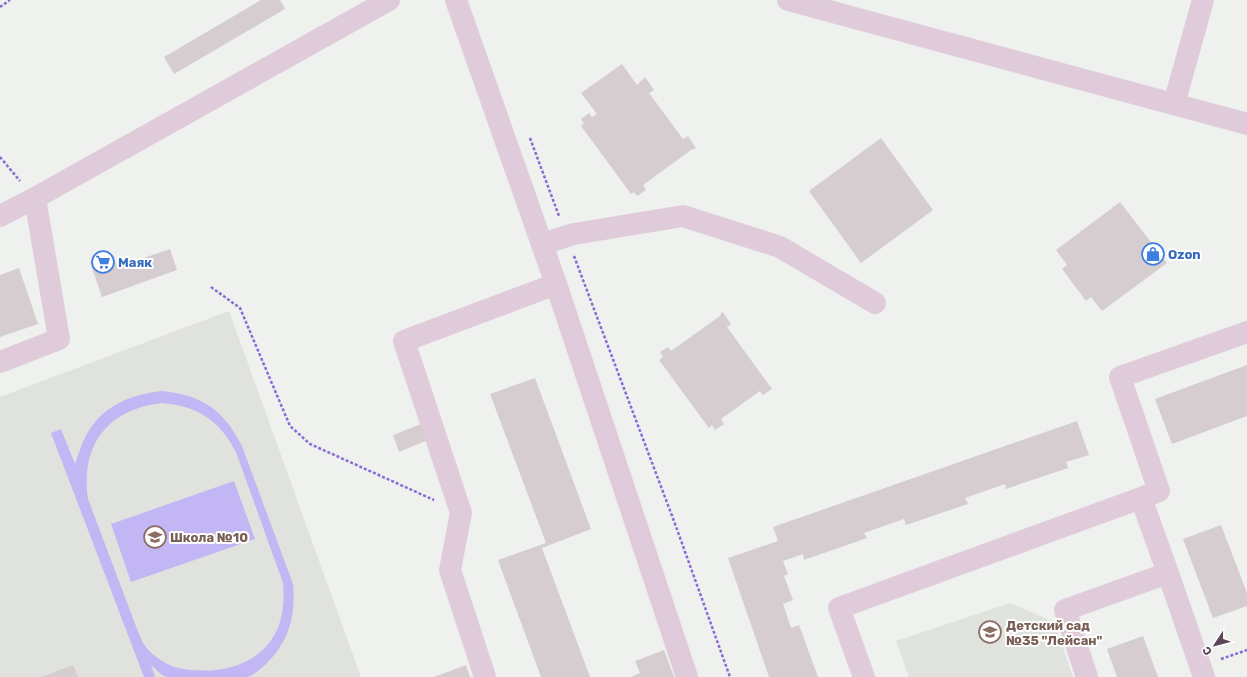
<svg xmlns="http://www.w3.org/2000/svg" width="1247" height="677" viewBox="0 0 1247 677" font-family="Rubik,sans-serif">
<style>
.education{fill:#e0e2de}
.green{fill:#c2b7f4;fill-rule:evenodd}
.building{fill:#d6cdd1}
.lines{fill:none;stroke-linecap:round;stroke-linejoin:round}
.path{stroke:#8b6bd5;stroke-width:2.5;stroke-dasharray:3 2;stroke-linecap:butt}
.minor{stroke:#e0cbdb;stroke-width:22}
.labels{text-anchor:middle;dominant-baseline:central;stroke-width:4;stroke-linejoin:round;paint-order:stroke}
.shop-label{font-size:13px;font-weight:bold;fill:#366cbe;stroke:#fff;text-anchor:start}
.education-label{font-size:13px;font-weight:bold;fill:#785e54;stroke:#fff;text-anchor:start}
</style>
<rect width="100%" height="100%" fill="#eef1ee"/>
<path class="education" d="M229,311L361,677H0V397Z
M1010,603L1054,622L1073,677H909L896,641Z"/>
<path class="green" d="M161,391C202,395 223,409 242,446L293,584C296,616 289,642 265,665C260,669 253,676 247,677C239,677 230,677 222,677C204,677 185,677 167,677L162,675L151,665L155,677H144L51,433L61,429L75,464C79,453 82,442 88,432C104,405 131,395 161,391ZM162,403C198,406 219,420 236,452L283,583C284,597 284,611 279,625C264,667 214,677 174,667C162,662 150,654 143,643C141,639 139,633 137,629L88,499C80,445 108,409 162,403Z
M234,481L255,539L131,582L111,524Z"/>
<path class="building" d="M261,0H280L285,9L174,74L164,57Z
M622,64L637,85L645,77L654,90L649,93L683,139L688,136L696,148L691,150L643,185L646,190L637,196L634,192L631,194L581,126L584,123L581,119L589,113L592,117L597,114L581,93Z
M881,138L933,210L861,263L809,191Z
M1120,202L1167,263L1102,311L1091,297L1086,301L1062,269L1067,265L1056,250Z
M170,249L177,270L102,297L90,262L113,255L117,267Z
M19,268L38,324L0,337V275Z
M722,311L731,324L727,327L772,389L763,395L760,391L721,419L724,424L715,430L712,425L709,428L659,360L663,357L660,352L668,347L671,351L720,316Z
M1247,365V416L1172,444L1155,399Z
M535,378L591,529L542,548L590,677H541L498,560L546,543L490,394Z
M1077,421L1089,455L1066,462L1068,468L1006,489L1005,484L965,498L968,504L906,525L904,519L864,533L867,538L804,560L803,554L783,561L788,574L784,576L793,600L783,604L791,628L799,625L818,677H769L728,558L778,541L773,527Z
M421,424L428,440L399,452L393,435Z
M1221,525L1247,593V606L1213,618L1183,539Z
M1143,636L1158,677H1117L1107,649Z
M664,650L674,677H631L640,673L635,661Z
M73,665L78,677H41Z
M466,665L470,677H434Z"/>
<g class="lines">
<path class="path" d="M0,7L10,0
M530,138L559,216
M0,157L20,181
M574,256L674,521L730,677
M211,287L240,308L290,426L310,444L434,500
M1221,659L1247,650"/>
<path class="minor" d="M456,0L556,284L687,677
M788,0L1247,124
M1174,104L1203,0
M0,216L35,198
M542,244L574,234L683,216L780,247L875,303
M0,362L59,339L35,198L389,0
M1141,498L1159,491L1120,377L1247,332
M485,677L450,570L461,513L404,341L556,284
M864,677L839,608L1141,498L1168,573
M1087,677L1065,610L1168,573L1204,677"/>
</g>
<defs>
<g id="shop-ring" transform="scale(1.15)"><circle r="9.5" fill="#fff" stroke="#3f7fe0" stroke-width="1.5"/><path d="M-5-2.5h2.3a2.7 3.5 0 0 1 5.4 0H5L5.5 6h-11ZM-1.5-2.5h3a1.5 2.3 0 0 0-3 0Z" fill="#3f7fe0"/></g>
<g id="supermarket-ring" transform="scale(1.15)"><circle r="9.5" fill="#fff" stroke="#3f7fe0" stroke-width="1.5"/><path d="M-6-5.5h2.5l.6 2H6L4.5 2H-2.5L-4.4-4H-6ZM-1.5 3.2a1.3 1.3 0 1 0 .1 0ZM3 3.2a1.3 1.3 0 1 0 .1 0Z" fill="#3f7fe0"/></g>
<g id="school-ring" transform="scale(1.15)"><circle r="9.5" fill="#fff" stroke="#8d6e63" stroke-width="1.5"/><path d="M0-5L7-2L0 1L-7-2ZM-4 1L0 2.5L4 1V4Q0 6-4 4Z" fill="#8d6e63"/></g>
</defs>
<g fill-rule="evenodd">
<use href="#shop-ring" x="1153" y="254"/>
<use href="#supermarket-ring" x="103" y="262"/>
<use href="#school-ring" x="155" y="537"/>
<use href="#school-ring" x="990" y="632"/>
</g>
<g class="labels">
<g class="shop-label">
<text x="1168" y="254">Ozon</text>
<text x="118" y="262">Маяк</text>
</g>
<g class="education-label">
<text x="170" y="537">Школа №10</text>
<text x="1006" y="625">Детский сад<tspan x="1006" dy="15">№35 "Лейсан"</tspan></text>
</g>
</g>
<g transform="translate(1215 645) rotate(234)" stroke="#ffffff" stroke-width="3" paint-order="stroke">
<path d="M0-3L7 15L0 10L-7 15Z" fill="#5d4457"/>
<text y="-6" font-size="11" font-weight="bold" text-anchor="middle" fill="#5d4457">С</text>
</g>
</svg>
